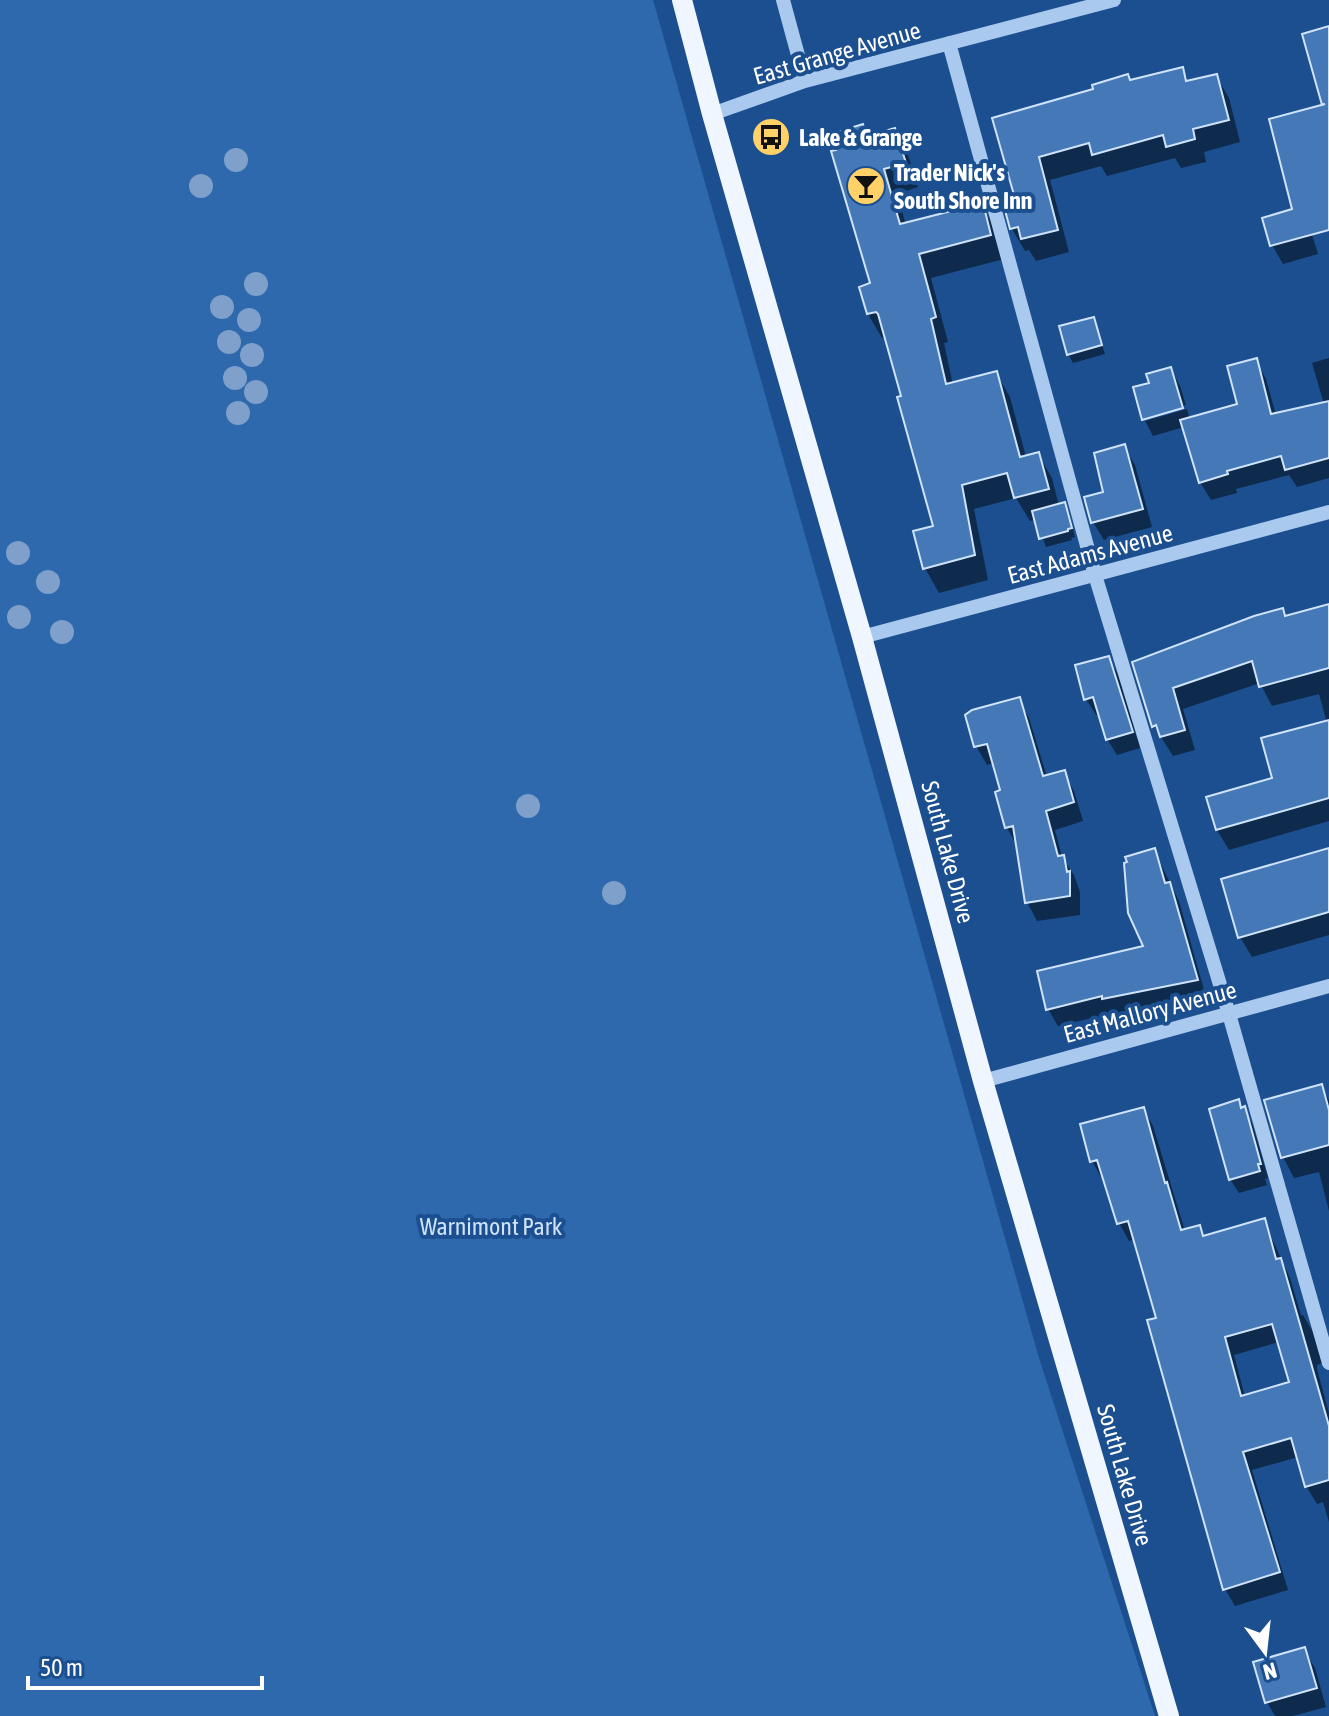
<svg xmlns="http://www.w3.org/2000/svg" width="1329" height="1716" viewBox="0 0 1329 1716" font-family="'Asap Condensed',sans-serif">
<style>
.green{fill:#2e69ad}
.shadow{fill:#0007;fill-rule:evenodd}
.building{fill:#4478b7;stroke:#cfe3fa;stroke-width:2;fill-rule:evenodd}
.lines{fill:none;stroke-linecap:round;stroke-linejoin:round}
.minor{stroke:#a9c9ee;stroke-width:14}
.major{stroke:#f0f6ff;stroke-width:20}
.tree{fill:#7ea0ca}
.labels{text-anchor:middle;dominant-baseline:central;stroke-width:8;stroke-linejoin:round;paint-order:stroke}
.street-label{font-size:24px;fill:#fff;stroke:#1b4f8f}
.poi-label{font-size:24px;font-weight:bold;fill:#fff;stroke:#1b4f8f;text-anchor:start}
.park-label{font-size:24px;fill:#cfe3fa;stroke:#1b4f8f}
</style>
<rect width="100%" height="100%" fill="#1b4f8f"/>
<path class="green" d="M0,0H653L1039,1358L1155,1716H0Z"/>
<path class="shadow" d="M1182,69L1189,83L1216,76L1229,98L1240,142L1204,152L1206,162L1181,168L1175,158L1107,176L1101,166L1050,180L1069,252L1036,261L1029,250L1025,251L1012,229L1005,200L1017,197L995,119Z
M862,126L869,138L894,130L908,155L918,187L897,194L906,225L982,206L996,230L1004,259L931,278L948,342L944,343L953,385L996,373L1010,397L1026,457L1038,454L1052,478L1059,506L1064,504L1069,513L1075,537L1071,538L1072,540L1046,547L1036,520L1030,521L1016,498L974,509L988,580L939,593L925,568L936,527L904,398L887,337L882,338L868,314L872,284Z
M1310,228L1318,254L1283,264L1272,245Z
M1093,319L1105,354L1073,363L1068,354Z
M1329,358V478L1297,487L1289,475L1236,489L1237,493L1211,500L1200,482L1184,427L1153,436L1144,419L1151,384L1171,369L1180,386L1186,405L1145,417V421L1187,409L1190,420L1239,405L1256,361L1266,379L1276,415L1324,404L1312,363Z
M1124,447L1135,465L1152,527L1104,540L1093,522Z
M1329,606V821L1229,850L1217,830L1208,798L1274,779L1327,723L1319,694L1272,706L1260,683L1183,709L1195,750L1173,756L1154,726L1134,663L1282,610L1286,618Z
M1108,658L1118,674L1140,748L1117,755L1107,739L1100,714L1096,715L1086,699Z
M1019,700L1029,718L1047,777L1064,773L1074,791L1083,821L1055,830L1062,857L1074,875L1080,892V915L1037,921L1027,902L1018,847L1007,828L997,794L1003,792L994,763L987,765L976,746Z
M1154,850L1179,901L1206,997L1114,1016L1113,1013L1058,1026L1048,1009L1146,947Z
M1329,850V935L1252,957L1240,937Z
M1321,1086L1329,1100V1211L1319,1172L1294,1178L1283,1157Z
M1238,1102L1252,1123L1268,1178L1265,1179L1267,1185L1239,1193L1230,1179Z
M1143,1109L1153,1126L1185,1231L1199,1227L1205,1238L1264,1221L1290,1278L1301,1315H1303L1313,1332L1322,1363L1317,1365V1369L1329,1413V1522L1323,1502L1317,1504L1306,1486L1298,1457L1252,1470L1288,1590L1235,1606L1225,1589L1159,1319L1136,1239L1129,1241L1119,1223L1105,1178L1102,1179L1092,1161ZM1279,1342L1291,1384L1245,1397L1234,1355Z
M1304,1650L1315,1668L1326,1707L1293,1716H1275L1267,1702Z"/>
<path class="building" d="M1329,26V230L1270,246L1262,218L1292,209L1269,119L1325,104L1322,105L1302,34Z
M1183,67L1186,81L1217,74L1229,120L1193,129L1195,139L1166,147L1163,135L1092,155L1089,143L1039,157L1058,230L1021,239L1018,227L1010,229L1002,199L1014,195L992,118L1093,89L1092,85L1128,74L1130,80Z
M863,124L867,136L895,128L906,163L884,169L900,224L983,203L991,235L919,254L936,317L931,319L946,384L997,371L1020,457L1039,452L1049,489L1014,498L1007,473L962,485L975,555L923,569L913,531L933,526L897,397L901,396L878,314L876,312L867,314L859,287L870,283L831,151L836,150L831,134Z
M1094,317L1102,345L1067,355L1059,326Z
M1257,358L1271,414L1329,401V458L1285,470L1281,456L1227,471L1228,474L1199,483L1180,420L1237,404L1227,366Z
M1171,367L1183,408L1142,420L1133,387L1149,383L1146,374Z
M1125,444L1143,509L1091,523L1084,497L1103,492L1094,453Z
M1065,502L1072,528L1068,529V531L1039,539L1032,511Z
M1329,604V668L1259,687L1252,661L1173,688L1185,730L1160,737L1156,725L1152,727L1132,662L1254,616L1283,608L1285,616Z
M1109,656L1133,732L1106,740L1093,697L1084,700L1075,665Z
M1020,697L1043,776L1065,770L1074,802L1046,811L1058,856L1064,855L1067,872L1070,871V896L1025,903L1013,826L1005,828L995,792L1000,790L987,744L974,747L965,715L972,710Z
M1329,720V798L1216,830L1206,797L1272,778L1261,738Z
M1155,848L1165,883L1170,882L1198,980L1102,999V996L1046,1010L1037,971L1143,946L1128,913L1124,863L1127,862L1125,857Z
M1329,848V912L1238,938L1221,879Z
M1322,1084L1329,1110V1145L1281,1158L1264,1100Z
M1239,1099L1241,1108L1245,1106L1261,1164H1258L1260,1171L1229,1180L1209,1109Z
M1144,1107L1165,1183L1167,1182L1181,1230L1200,1225L1203,1236L1265,1218L1276,1259L1281,1258L1329,1426V1480L1305,1487L1291,1438L1243,1452L1280,1572L1223,1590L1147,1320L1156,1318L1128,1221L1117,1224L1097,1160L1090,1162L1080,1124ZM1272,1324L1289,1382L1241,1396L1225,1337Z
M1305,1647L1317,1688L1265,1703L1253,1662Z"/>
<g class="lines">
<path class="minor" d="M783,0L805,81
M949,43L1095,575L1229,1014L1329,1363
M712,114L805,81L1114,0
M862,637L1329,512
M983,1081L1329,986"/>
<path class="major" d="M682,0L712,114L862,637L983,1081L1169,1716"/>
</g>
<g class="tree">
<circle cx="236" cy="160" r="12"/>
<circle cx="201" cy="186" r="12"/>
<circle cx="256" cy="284" r="12"/>
<circle cx="222" cy="307" r="12"/>
<circle cx="249" cy="320" r="12"/>
<circle cx="229" cy="342" r="12"/>
<circle cx="252" cy="355" r="12"/>
<circle cx="235" cy="378" r="12"/>
<circle cx="256" cy="392" r="12"/>
<circle cx="238" cy="413" r="12"/>
<circle cx="18" cy="553" r="12"/>
<circle cx="48" cy="582" r="12"/>
<circle cx="19" cy="617" r="12"/>
<circle cx="62" cy="632" r="12"/>
<circle cx="528" cy="806" r="12"/>
<circle cx="614" cy="893" r="12"/>
</g>
<defs>
<g id="bus-disc" transform="scale(2)"><circle r="9.5" fill="#ffd166" stroke="#1b4f8f"/><path d="M-5-6H5V4H4V6H2V4H-2V6H-4V4H-5ZM-3.5-4V0h7V-4ZM-3.5 1.2v1.5H-2V1.2ZM2 1.2v1.5H3.5V1.2Z" fill="#111"/></g>
<g id="bar-disc" transform="scale(2)"><circle r="9.5" fill="#ffd166" stroke="#1b4f8f"/><path d="M-6-5H6L.8 .8V4.5H3.5V6h-7V4.5H-.8V.8Z" fill="#111"/></g>
</defs>
<g fill-rule="evenodd">
<use href="#bus-disc" x="771" y="137"/>
<use href="#bar-disc" x="866" y="186"/>
</g>
<g class="labels">
<g class="street-label">
<text transform="translate(837 53) rotate(-16)">East Grange Avenue</text>
<text transform="translate(1090 554) rotate(-15)">East Adams Avenue</text>
<text transform="translate(948 852) rotate(75)">South Lake Drive</text>
<text transform="translate(1150 1012) rotate(-15)">East Mallory Avenue</text>
<text transform="translate(1125 1475) rotate(74)">South Lake Drive</text>
</g>
<g class="poi-label">
<text x="799" y="137">Lake &amp; Grange</text>
<text x="894" y="172">Trader Nick's<tspan x="894" dy="28">South Shore Inn</tspan></text>
</g>
<g class="park-label">
<text x="491" y="1226">Warnimont Park</text>
</g>
</g>
<g transform="translate(1265 1652) rotate(165)" stroke="#1b4f8f" stroke-width="6" paint-order="stroke">
<path d="M0-6L14 30L0 20L-14 30Z" fill="#ffffff"/>
<text y="-12" font-size="22" font-weight="bold" text-anchor="middle" fill="#ffffff">N</text>
</g>
<path d="M28 1676v12h234v-12" fill="none" stroke="#ffffff" stroke-width="4"/>
<text x="40" y="1676" font-size="24" fill="#ffffff" stroke="#1b4f8f" stroke-width="6" paint-order="stroke">50 m</text>
</svg>
